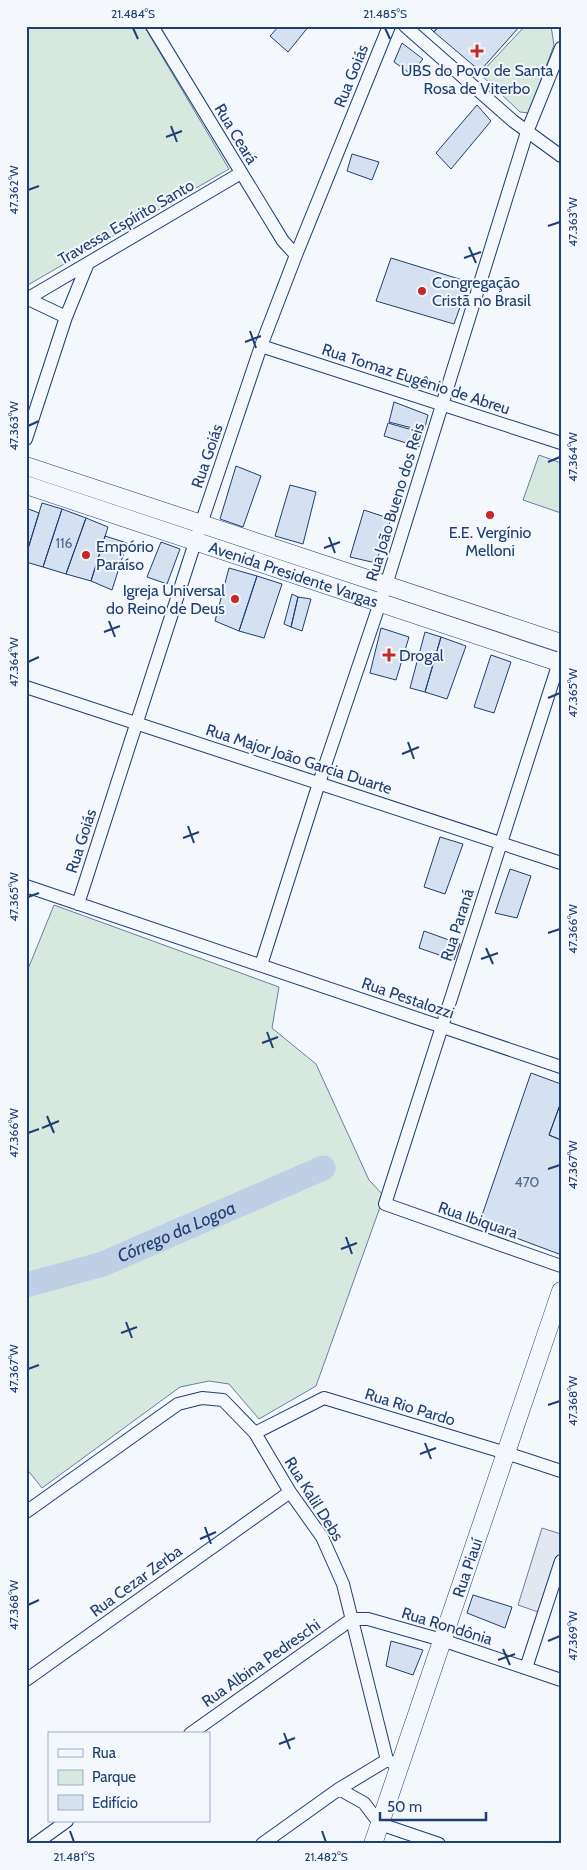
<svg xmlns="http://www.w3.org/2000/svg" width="587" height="1870" viewBox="0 0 587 1870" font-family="Cabin,sans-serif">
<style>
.green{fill:#d7e8df;stroke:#687fa3}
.parking{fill:#e3e8f0;stroke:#687fa3}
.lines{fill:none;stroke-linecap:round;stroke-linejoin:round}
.river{stroke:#bed0e5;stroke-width:25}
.building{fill:#d5e0f0;stroke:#1d3f73}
.minor-casing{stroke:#1d3f73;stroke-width:14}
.secondary-casing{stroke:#1d3f73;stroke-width:19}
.minor{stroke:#f4f7fb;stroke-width:12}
.secondary{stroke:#f4f7fb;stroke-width:18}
.ticks{fill:none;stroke:#1d3f73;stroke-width:2}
.poi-dot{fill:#c62828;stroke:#f4f7fb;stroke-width:2}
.labels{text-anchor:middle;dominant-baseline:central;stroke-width:4;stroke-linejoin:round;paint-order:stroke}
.number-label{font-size:14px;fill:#4b6792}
.poi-label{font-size:16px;fill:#1d3f73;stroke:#f4f7fb;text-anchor:start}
.street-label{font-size:16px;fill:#1d3f73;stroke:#f4f7fb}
.water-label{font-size:18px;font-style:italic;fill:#1d3f73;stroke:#f4f7fb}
.neatline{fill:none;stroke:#1d3f73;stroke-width:2}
.ticks-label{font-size:12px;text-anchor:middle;fill:#1d3f73}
</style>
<rect width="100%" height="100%" fill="#f4f7fb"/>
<path class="green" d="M26,26H144L229,169L26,286Z
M525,26H551L554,45L529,113L520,112L480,74Z
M539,455L561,463V513L523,500Z
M54,905L279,987L272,1028L316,1064L369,1180L384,1196L316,1386L259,1419L229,1384L209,1381L180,1387L42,1488L26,1468V974Z"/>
<path class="parking" d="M542,1528L561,1534V1561L544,1614L518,1605Z"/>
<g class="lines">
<path class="river" id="s1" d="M26,1285L103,1264L323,1168"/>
</g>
<path class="building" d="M279,26H309L288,52L270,36Z
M428,26H439L434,32Z
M439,26H520L480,71L434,32Z
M402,43L423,59L411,74L394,62Z
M477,105L491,121L451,169L436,153Z
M352,154L379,162L372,180L347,171Z
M391,258L469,282L454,324L376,301Z
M394,402L428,415L424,431L389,422Z
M388,423L423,433L419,447L384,436Z
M236,466L261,476L243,527L220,519Z
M290,485L316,492L303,544L275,536Z
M42,503L62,509L43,567L26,562V555Z
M26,508L39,513L28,549H26Z
M62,509L86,518L66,574L43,567Z
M364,510L391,519L376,563L350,557Z
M86,518L108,527L91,581L66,574Z
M105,536L127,543L112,590L91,581Z
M161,542L180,549L167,584L147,577Z
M229,568L257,576L239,631L215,621Z
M257,576L282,584L264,638L239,631Z
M292,594L298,597L291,627L284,624Z
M298,597L311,599L302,631L291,627Z
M381,628L409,637L396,680L370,673Z
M425,632L441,637L425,692L410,688Z
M441,637L466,646L447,699L425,692Z
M491,655L511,662L494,713L474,707Z
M440,837L463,844L445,894L424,887Z
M510,869L531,876L517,918L495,913Z
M424,931L460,944L454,960L419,948Z
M531,1073L561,1084V1102L549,1135L561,1140V1249L559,1254L479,1224Z
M561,1102V1140L549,1135Z
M473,1595L512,1607L505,1628L467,1613Z
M391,1641L423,1650L413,1675L386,1666Z"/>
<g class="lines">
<g class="minor-casing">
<path id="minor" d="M152,26L283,241L296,255
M405,26L513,121L561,156
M26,298L66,317
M27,299L241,173
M261,346L561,443
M26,439L66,317L88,263
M561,656C503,839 442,1021 385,1204L561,1266
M26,687L561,863
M26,886L561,1067
M78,904L201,524L261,346L296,255L389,26
M261,965L319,783L386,585L527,132L561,48
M255,1433L324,1398L506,1453L561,1471
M26,1512L178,1404L202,1398L223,1400L255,1433L290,1492L322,1537L343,1584L387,1760
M526,1668L561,1561
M26,1680L290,1492
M190,1734L352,1619H368L442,1640L561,1680
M339,1789L364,1803L380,1824L439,1844
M35,1844L67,1821
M262,1844L339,1789L387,1760L393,1763"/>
</g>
<g class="secondary-casing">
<g id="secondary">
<path d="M26,466L561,643"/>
<path id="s2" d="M26,485L561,663"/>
<path id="s3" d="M373,1844L561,1291"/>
</g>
</g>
<use href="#minor" class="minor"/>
<use href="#secondary" class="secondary"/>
</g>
<path class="ticks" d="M133,28L138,39M385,28L390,39M171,126L177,142M166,137L182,131M28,190L39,186M548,226L560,222M469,247L476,263M464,258L481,252M250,331L256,348M245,342L261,336M28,426L39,421M548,462L560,457M329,537L335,553M324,548L340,542M109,621L115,637M104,632L120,626M28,662L39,657M548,698L560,693M408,742L414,759M402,754L419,747M188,826L194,843M183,838L199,832M28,897L39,893M548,933L560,929M486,948L493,964M481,959L498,953M267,1032L273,1048M262,1043L278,1037M47,1116L54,1133M42,1128L59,1121M28,1133L39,1129M548,1169L560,1165M346,1237L352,1254M341,1249L357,1243M126,1322L132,1338M121,1333L137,1327M28,1369L39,1365M548,1405L560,1401M425,1443L431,1459M420,1454L436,1448M205,1527L211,1544M200,1539L216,1532M28,1605L39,1600M548,1641L560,1636M503,1649L510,1665M498,1660L515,1654M284,1733L290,1749M279,1744L295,1738M70,1831L74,1842M322,1831L326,1842"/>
<g class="poi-dot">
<path d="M474.5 43.5h5v5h5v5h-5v5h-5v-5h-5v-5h5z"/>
<circle cx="422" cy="291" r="5"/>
<circle cx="490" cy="515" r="5"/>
<circle cx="86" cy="555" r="5"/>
<circle cx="235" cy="599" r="5"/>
<path d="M386.5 647.5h5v5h5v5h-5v5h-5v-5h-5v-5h5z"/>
</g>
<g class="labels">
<g class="number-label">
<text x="64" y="543">116</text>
<text x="527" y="1182">470</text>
</g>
<g class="poi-label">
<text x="477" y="70" text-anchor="middle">UBS do Povo de Santa<tspan x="477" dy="18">Rosa de Viterbo</tspan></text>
<text x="432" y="282">Congregação<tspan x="432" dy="18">Cristã no Brasil</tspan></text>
<text x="490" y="532" text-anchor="middle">E.E. Vergínio<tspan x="490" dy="18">Melloni</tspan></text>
<text x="96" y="546">Empório<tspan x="96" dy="18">Paraíso</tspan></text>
<text x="225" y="590" text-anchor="end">Igreja Universal<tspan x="225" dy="18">do Reino de Deus</tspan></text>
<text x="399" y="655">Drogal</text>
</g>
<g class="street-label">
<text transform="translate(351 76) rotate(-68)">Rua Goiás</text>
<text transform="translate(236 134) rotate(59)">Rua Ceará</text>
<text transform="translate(126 222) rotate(-30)">Travessa Espírito Santo</text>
<text transform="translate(416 379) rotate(18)">Rua Tomaz Eugênio de Abreu</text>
<text transform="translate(207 456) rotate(-71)">Rua Goiás</text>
<text transform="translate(395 502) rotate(-73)">Rua João Bueno dos Reis</text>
<text stroke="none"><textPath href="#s2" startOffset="282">Avenida Presidente Vargas</textPath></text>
<text transform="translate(299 759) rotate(18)">Rua Major João Garcia Duarte</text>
<text transform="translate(81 841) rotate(-72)">Rua Goiás</text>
<text transform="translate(457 925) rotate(-72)">Rua Paraná</text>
<text transform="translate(408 998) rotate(19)">Rua Pestalozzi</text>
<text transform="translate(478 1220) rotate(19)">Rua Ibiquara</text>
<text transform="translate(410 1407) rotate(17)">Rua Rio Pardo</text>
<text transform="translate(314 1499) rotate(58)">Rua Kalil Debs</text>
<text stroke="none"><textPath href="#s3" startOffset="292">Rua Piauí</textPath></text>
<text transform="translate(136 1581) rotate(-36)">Rua Cezar Zerba</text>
<text transform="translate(447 1626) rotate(17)">Rua Rondônia</text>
<text transform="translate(261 1663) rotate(-35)">Rua Albina Pedreschi</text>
</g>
<g class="water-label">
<text stroke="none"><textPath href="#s1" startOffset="160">Córrego da Logoa</textPath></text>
</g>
</g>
<rect width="587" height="1870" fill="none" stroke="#f4f7fb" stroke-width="55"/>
<rect x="48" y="1732" width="162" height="90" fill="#f4f7fb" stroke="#9eadc5"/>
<rect x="58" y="1749" width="25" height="8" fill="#f4f7fb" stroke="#9eadc5"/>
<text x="92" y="1758" font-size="15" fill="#1d3f73">Rua</text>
<rect x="58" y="1770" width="25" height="15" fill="#d7e8df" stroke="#9eadc5"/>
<text x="92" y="1782" font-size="15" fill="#1d3f73">Parque</text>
<rect x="58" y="1795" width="25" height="15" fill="#d5e0f0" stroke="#9eadc5"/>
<text x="92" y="1808" font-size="15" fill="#1d3f73">Edifício</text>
<path d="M380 1812v8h106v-8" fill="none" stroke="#1d3f73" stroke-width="2.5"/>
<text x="387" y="1812" font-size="15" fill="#1d3f73" stroke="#f4f7fb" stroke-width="4" paint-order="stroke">50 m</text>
<rect x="28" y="28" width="532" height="1814" class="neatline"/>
<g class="ticks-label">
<text x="133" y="18">21.484°S</text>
<text x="385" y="18">21.485°S</text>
<text transform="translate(14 190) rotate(-90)" y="4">47.362°W</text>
<text transform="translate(573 222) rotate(-90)" y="4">47.363°W</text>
<text transform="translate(14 426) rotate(-90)" y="4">47.363°W</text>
<text transform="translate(573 457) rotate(-90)" y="4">47.364°W</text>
<text transform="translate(14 662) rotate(-90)" y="4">47.364°W</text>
<text transform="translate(573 693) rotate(-90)" y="4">47.365°W</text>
<text transform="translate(14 897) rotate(-90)" y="4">47.365°W</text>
<text transform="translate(573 929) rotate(-90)" y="4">47.366°W</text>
<text transform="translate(14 1133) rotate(-90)" y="4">47.366°W</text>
<text transform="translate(573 1165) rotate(-90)" y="4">47.367°W</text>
<text transform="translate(14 1369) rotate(-90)" y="4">47.367°W</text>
<text transform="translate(573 1401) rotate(-90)" y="4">47.368°W</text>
<text transform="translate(14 1605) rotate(-90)" y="4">47.368°W</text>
<text transform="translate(573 1636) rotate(-90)" y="4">47.369°W</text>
<text x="74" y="1861">21.481°S</text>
<text x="326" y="1861">21.482°S</text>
</g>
</svg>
